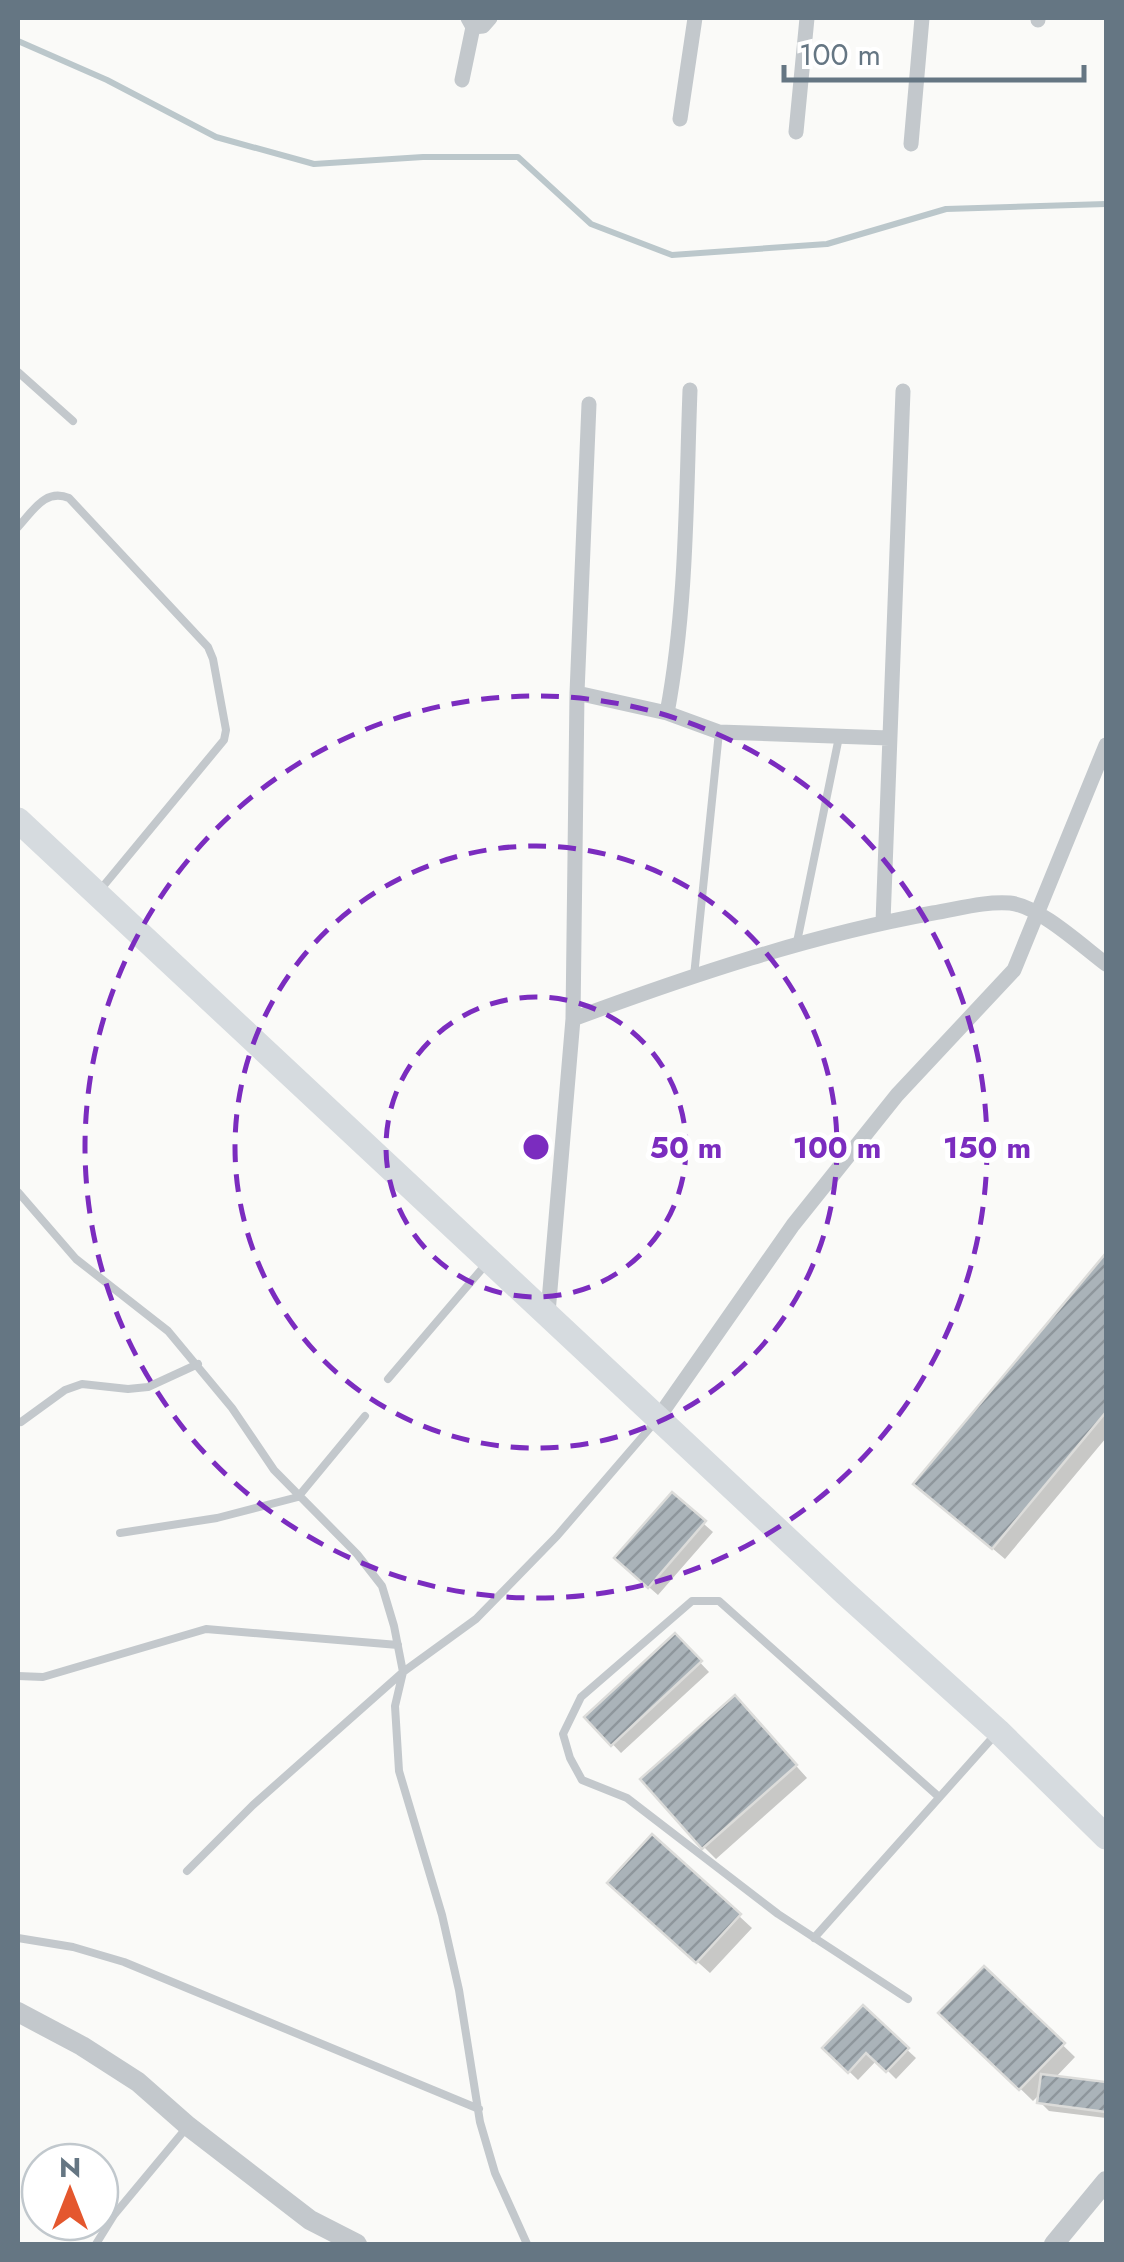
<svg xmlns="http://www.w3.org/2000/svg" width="1124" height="2262" viewBox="0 0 1124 2262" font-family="Jost,sans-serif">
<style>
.shadow{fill:#0003}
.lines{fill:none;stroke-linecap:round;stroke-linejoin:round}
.stream{stroke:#bbc7cb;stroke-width:6}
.building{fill:url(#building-hatch);stroke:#dcdcda;stroke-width:2.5}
.service{stroke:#c3c8cc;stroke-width:8}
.minor{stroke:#c3c8cc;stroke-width:15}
.tertiary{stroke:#c3c8cc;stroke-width:20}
.primary{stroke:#d6dbdf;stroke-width:25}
.ring{fill:none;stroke:#7b2cbf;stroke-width:5;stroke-dasharray:18 12}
.centre{fill:#7b2cbf;stroke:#fff;stroke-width:5}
.ring-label{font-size:30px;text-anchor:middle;font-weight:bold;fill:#7b2cbf;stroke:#fff;stroke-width:10;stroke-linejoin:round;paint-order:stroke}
</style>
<defs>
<pattern id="building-hatch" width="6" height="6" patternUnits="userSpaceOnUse" patternTransform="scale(2.5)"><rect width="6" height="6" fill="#aab3b9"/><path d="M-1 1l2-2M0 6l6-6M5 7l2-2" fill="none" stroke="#8e969c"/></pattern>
</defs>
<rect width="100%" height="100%" fill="#fafaf8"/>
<path class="shadow" d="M1106,1257V1438L1005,1559L916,1484Z
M672,1496L713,1532L658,1595L626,1567Z
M675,1636L709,1672L621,1753L587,1717Z
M747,1711L807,1778L716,1859L704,1847Z
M623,1895L739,1916L752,1928L710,1973Z
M984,1969L1075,2057L1055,2078L1106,2084V2118L1049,2111L1040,2102L1041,2093L1033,2101L942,2013Z
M863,2009L916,2058L896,2079L877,2060L858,2080L825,2048Z"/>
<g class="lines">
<path class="stream" d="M18,41L107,80L216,137L314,164L423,157H518L591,224L672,255L827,244L946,209L1106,204"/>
</g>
<path class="building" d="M1106,1253V1412L992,1549L913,1484Z
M672,1492L706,1521L648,1588L614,1558Z
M675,1633L702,1661L611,1746L584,1717Z
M735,1695L797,1765L702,1849L640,1779Z
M652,1834L741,1914L696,1963L607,1883Z
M984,1966L1065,2043L1019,2090L938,2013Z
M863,2005L909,2048L886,2072L866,2053L848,2073L822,2048Z
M1041,2074L1106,2082V2112L1037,2103Z"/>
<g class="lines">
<path class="service" d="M18,372L73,421
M18,527C33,511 45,488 69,498L208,647L213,659L226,730L224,740L100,890
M797,942L839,737
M694,976L719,732
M18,1192L76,1259L168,1331L232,1408L274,1470L357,1554L382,1586L394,1626L403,1672L395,1706L399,1771L442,1915L459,1990L480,2122L495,2173L527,2244
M388,1379L487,1263
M21,1422L65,1390L82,1384L128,1389L148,1387L198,1364
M120,1533L217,1518L298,1497L365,1416
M18,1676L43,1677L206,1629L398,1645
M187,1871L253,1805L403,1672L476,1619L557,1536L655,1422
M18,1938L73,1947L124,1962L479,2109
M814,1938L995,1735
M908,1999L778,1914L627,1798L582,1780L570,1758L563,1734L581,1697L692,1601H719L939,1797
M96,2244L114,2215L188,2126"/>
<path class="minor" d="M1038,20V18
M473,27L483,26L490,18
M462,80L473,27L468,18
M680,119L695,18
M796,132L807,18
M911,144L922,18
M577,693L667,713L719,732L889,738
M667,713C687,607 686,498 690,390
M883,922L903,391
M573,1019C689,976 811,935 933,913C958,909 985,901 1010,903C1039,906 1082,946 1106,964
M548,1313L573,1019L577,693L589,404
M658,1418L793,1225L897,1095L1014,970L1106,745"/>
<path class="tertiary" d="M18,2012L82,2046L138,2082L188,2126L310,2220L357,2244
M1054,2244L1106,2181"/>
<path class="primary" d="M18,820L845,1593L998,1731L1106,1837"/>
</g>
<g class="ring">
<circle cx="536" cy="1147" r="150"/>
<circle cx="536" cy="1147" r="301"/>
<circle cx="536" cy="1147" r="451"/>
</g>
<circle cx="536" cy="1147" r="15" class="centre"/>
<g class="ring-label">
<text x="686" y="1158">50 m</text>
<text x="837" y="1158">100 m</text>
<text x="987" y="1158">150 m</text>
</g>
<rect width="1124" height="2262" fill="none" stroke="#657683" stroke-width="40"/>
<g transform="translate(70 2192)"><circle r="48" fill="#ffffff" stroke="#c1c8cd" stroke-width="2.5"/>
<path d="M0-8L18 38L0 25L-18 38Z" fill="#e4572e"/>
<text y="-15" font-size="28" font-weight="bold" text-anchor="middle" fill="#657683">N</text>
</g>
<path d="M784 65v15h300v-15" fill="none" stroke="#657683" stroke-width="5"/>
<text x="799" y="65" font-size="30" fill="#657683" stroke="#ffffff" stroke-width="8" paint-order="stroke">100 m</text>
</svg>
